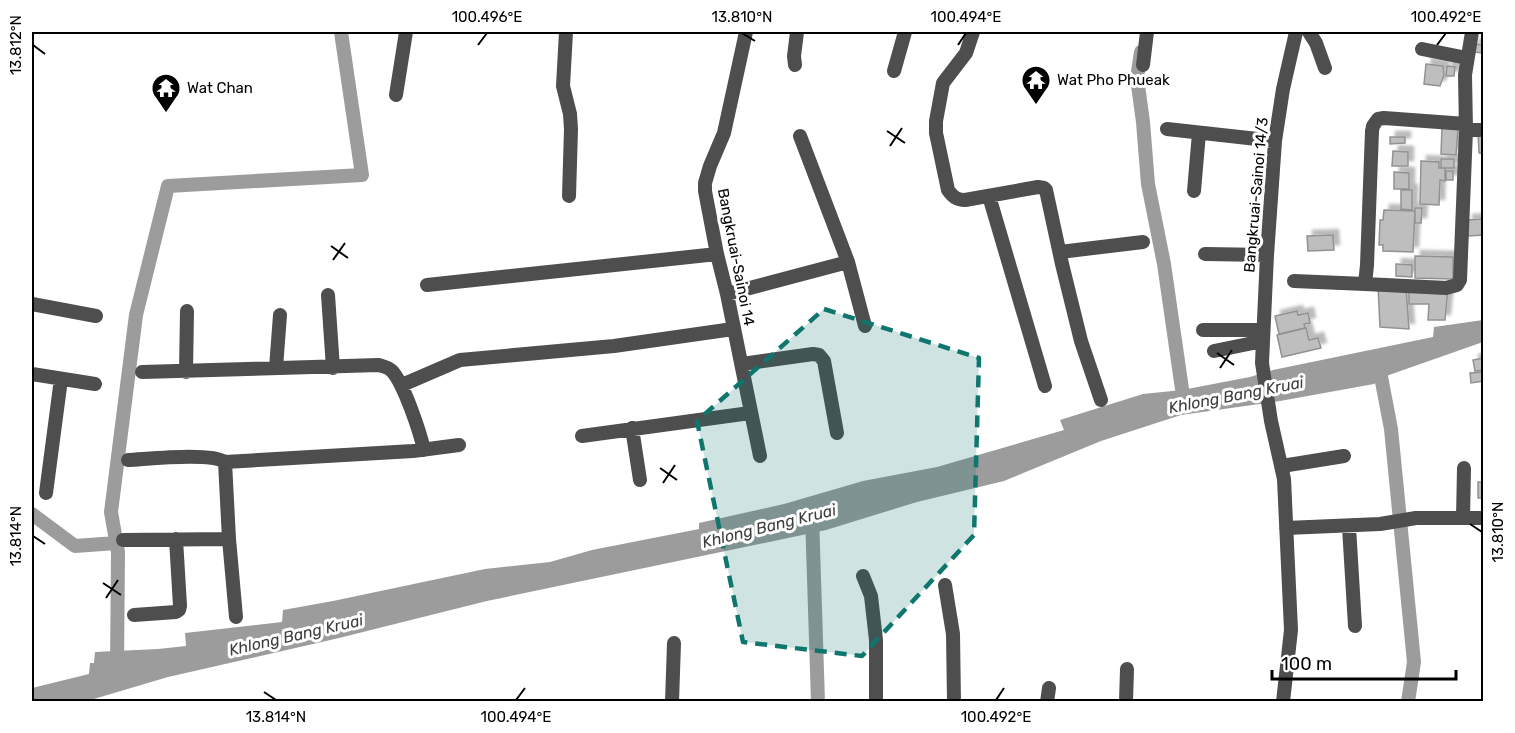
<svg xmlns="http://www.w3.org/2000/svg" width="1515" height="733" viewBox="0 0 1515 733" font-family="Rubik,sans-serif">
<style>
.water{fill:#9c9c9c}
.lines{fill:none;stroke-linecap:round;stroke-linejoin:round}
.canal{stroke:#9c9c9c;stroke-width:14}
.building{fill:#bebebe;stroke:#929292;stroke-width:1.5;filter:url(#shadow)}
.minor{stroke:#4e4e4e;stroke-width:14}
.marked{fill:#0f766e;fill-opacity:0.2;stroke:#0f766e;stroke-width:4.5;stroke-dasharray:12 8;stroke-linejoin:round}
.ticks{fill:none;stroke:#000;stroke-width:2}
.labels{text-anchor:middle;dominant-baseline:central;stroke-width:6;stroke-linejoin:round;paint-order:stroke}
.poi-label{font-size:15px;fill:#000;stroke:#fff;text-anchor:start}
.street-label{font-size:15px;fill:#000;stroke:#fff}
.water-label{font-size:16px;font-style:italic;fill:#3d3d3d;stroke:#fff}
.neatline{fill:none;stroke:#000;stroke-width:2}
.ticks-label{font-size:15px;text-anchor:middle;fill:#000}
</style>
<defs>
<filter id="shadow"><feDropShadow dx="5.5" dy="-5.5" stdDeviation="1.5" flood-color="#0004"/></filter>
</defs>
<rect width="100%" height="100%" fill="#fff"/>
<path class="water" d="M1483,320V342L1389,375L1374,384L1280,401L1181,415L1101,441L1004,481L917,502L826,530L487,601L339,638L168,677L87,701H32V688L89,674L90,663H94L95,652L158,649L186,646L185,633L282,622L283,610L333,601L485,569L550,562L592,550L699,529V523L784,504L863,481L937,467L1064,430L1060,420L1143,394L1182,390L1250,377L1273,370L1433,337L1434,327Z"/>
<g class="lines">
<path class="canal" d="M1141,52L1137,78L1143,122L1148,184L1164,264L1184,403
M1379,366L1391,429L1414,662L1408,702
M32,514L75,546L116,543
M812,516L818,702
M117,669L118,552L111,512L136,315L168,186L362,175L341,32"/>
</g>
<path class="building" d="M1474,44L1484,45V53L1473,52Z
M1426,64L1443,66L1444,75L1440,86L1424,84Z
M1447,66L1455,67L1454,76H1446Z
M1442,127L1458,129L1456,155L1441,154Z
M1478,133H1484V153H1479Z
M1390,137H1405V143L1390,144Z
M1393,151L1408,152V166H1392Z
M1441,159H1454V168H1441Z
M1421,161L1439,162V168H1445V181L1440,180L1439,205L1420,204Z
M1446,171H1453V180H1446Z
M1394,172L1409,173V189H1394Z
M1401,190H1412V210L1401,209Z
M1415,208H1422L1421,223H1415Z
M1384,210L1415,211L1413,252L1383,251V245H1379L1380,220H1383Z
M1484,219V235L1468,236L1467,220Z
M1333,235L1334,250L1308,251L1307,236Z
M1415,256L1453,257V279L1415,278Z
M1396,264L1412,265V277L1396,276Z
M1378,286L1406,288L1409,329L1380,327Z
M1409,287L1448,288L1445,320H1428L1429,304H1409Z
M1297,311L1298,315L1308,313L1310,323L1304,324L1305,328L1279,334L1275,316Z
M1306,328L1309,340L1318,338L1321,348L1282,357L1277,335Z
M1484,358V370L1475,371L1473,360Z
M1484,372V381L1471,383L1470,373Z
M1478,482H1484V498H1478Z"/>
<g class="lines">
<path class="minor" d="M566,32L563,86L570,114L571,129L569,196
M746,32L724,133L710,166L705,183V191L717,254L727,294L760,456
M973,32L966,53L943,83L936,121V133L948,190C953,197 957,200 965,200L1038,187L1044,188L1046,190L1062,264L1081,341L1101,400
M1309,32L1316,43L1325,68
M1422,49L1467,58
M795,65L794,56L797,32
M1143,65L1147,32
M894,71L905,32
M396,95L406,32
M1167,129L1275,141
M1466,130H1484
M800,136L848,262L865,326
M1194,191L1199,133
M989,196L1045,386
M1060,252L1143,242
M1205,254L1267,255
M1294,281L1365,284L1367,265L1372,131L1373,126L1378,119L1384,118L1466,124
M1365,284L1446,288L1457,285L1460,280L1466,130L1465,75L1472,32
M427,285L717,254
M727,294L848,262
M328,295L333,368
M32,304L96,316
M1203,330H1263
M1214,351L1263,341
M742,364L813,354L819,355L824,361L837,433
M276,368L280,315
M142,372L379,365C384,367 388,367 392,371C404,384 420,432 424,450
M186,372L187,311
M32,374L95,384
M402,385L460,360L614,346L733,329
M632,428L640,480
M582,436L750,413
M128,460C149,459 210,452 225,462L413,451L459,445
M225,462L229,539L236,617
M1282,466L1344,456
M46,493L61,379
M1463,518L1464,468
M1349,527L1355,626
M1286,528L1380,524L1416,518H1484
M123,540L229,539
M863,576L871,596L876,640V702
M945,585L953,634L954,702
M134,615L176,612L179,610L180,606L176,539
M672,702L674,643
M1047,702L1049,688
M1126,702L1127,669
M1283,702L1291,630L1284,479L1271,421L1262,363L1267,255L1275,141L1283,89L1296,32"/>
</g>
<path class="marked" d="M824,309L979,358L974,535L862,656L743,642L697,421Z"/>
<path class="ticks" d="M742,33L755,41M33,45L45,54M478,45L487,33M958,45L966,33M1437,45L1446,33M887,131L905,143M890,146L902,128M331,246L348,258M333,260L345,243M1217,353L1234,365M1220,368L1232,350M660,468L677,480M663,483L675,465M1470,524L1482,532M33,536L45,544M103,583L121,595M106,598L118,580M264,692L276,700M516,700L525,688M996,700L1004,688"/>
<defs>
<g id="temple-pin" transform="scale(1.5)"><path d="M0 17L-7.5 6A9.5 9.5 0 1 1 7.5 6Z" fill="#000" stroke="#fff"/><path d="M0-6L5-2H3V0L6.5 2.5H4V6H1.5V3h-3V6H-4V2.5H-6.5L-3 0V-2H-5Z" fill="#fff"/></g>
</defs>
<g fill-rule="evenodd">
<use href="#temple-pin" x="1036" y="80"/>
<use href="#temple-pin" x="166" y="88"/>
</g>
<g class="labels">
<g class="poi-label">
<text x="1057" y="80">Wat Pho Phueak</text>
<text x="187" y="88">Wat Chan</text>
</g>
<g class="street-label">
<text transform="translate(1256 195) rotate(-85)">Bangkruai-Sainoi 14/3</text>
<text transform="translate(736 257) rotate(79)">Bangkruai-Sainoi 14</text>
</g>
<g class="water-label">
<text transform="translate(1236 395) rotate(-11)">Khlong Bang Kruai</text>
<text transform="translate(769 526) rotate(-14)">Khlong Bang Kruai</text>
<text transform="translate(296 635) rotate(-13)">Khlong Bang Kruai</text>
</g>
</g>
<rect width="1515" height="733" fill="none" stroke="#ffffff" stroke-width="66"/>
<path d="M1272 670v9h184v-9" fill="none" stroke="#000000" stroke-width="3"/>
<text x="1281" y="670" font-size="18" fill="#000000" stroke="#ffffff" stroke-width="4.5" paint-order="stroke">100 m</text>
<rect x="33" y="33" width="1449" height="667" class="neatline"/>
<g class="ticks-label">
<text x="487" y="22">100.496°E</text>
<text x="742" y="22">13.810°N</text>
<text x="966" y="22">100.494°E</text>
<text x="1446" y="22">100.492°E</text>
<text transform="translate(16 45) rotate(-90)" y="5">13.812°N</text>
<text transform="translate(1498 532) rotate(-90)" y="5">13.810°N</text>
<text transform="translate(16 536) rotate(-90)" y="5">13.814°N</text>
<text x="276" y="722">13.814°N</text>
<text x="516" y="722">100.494°E</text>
<text x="996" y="722">100.492°E</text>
</g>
</svg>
